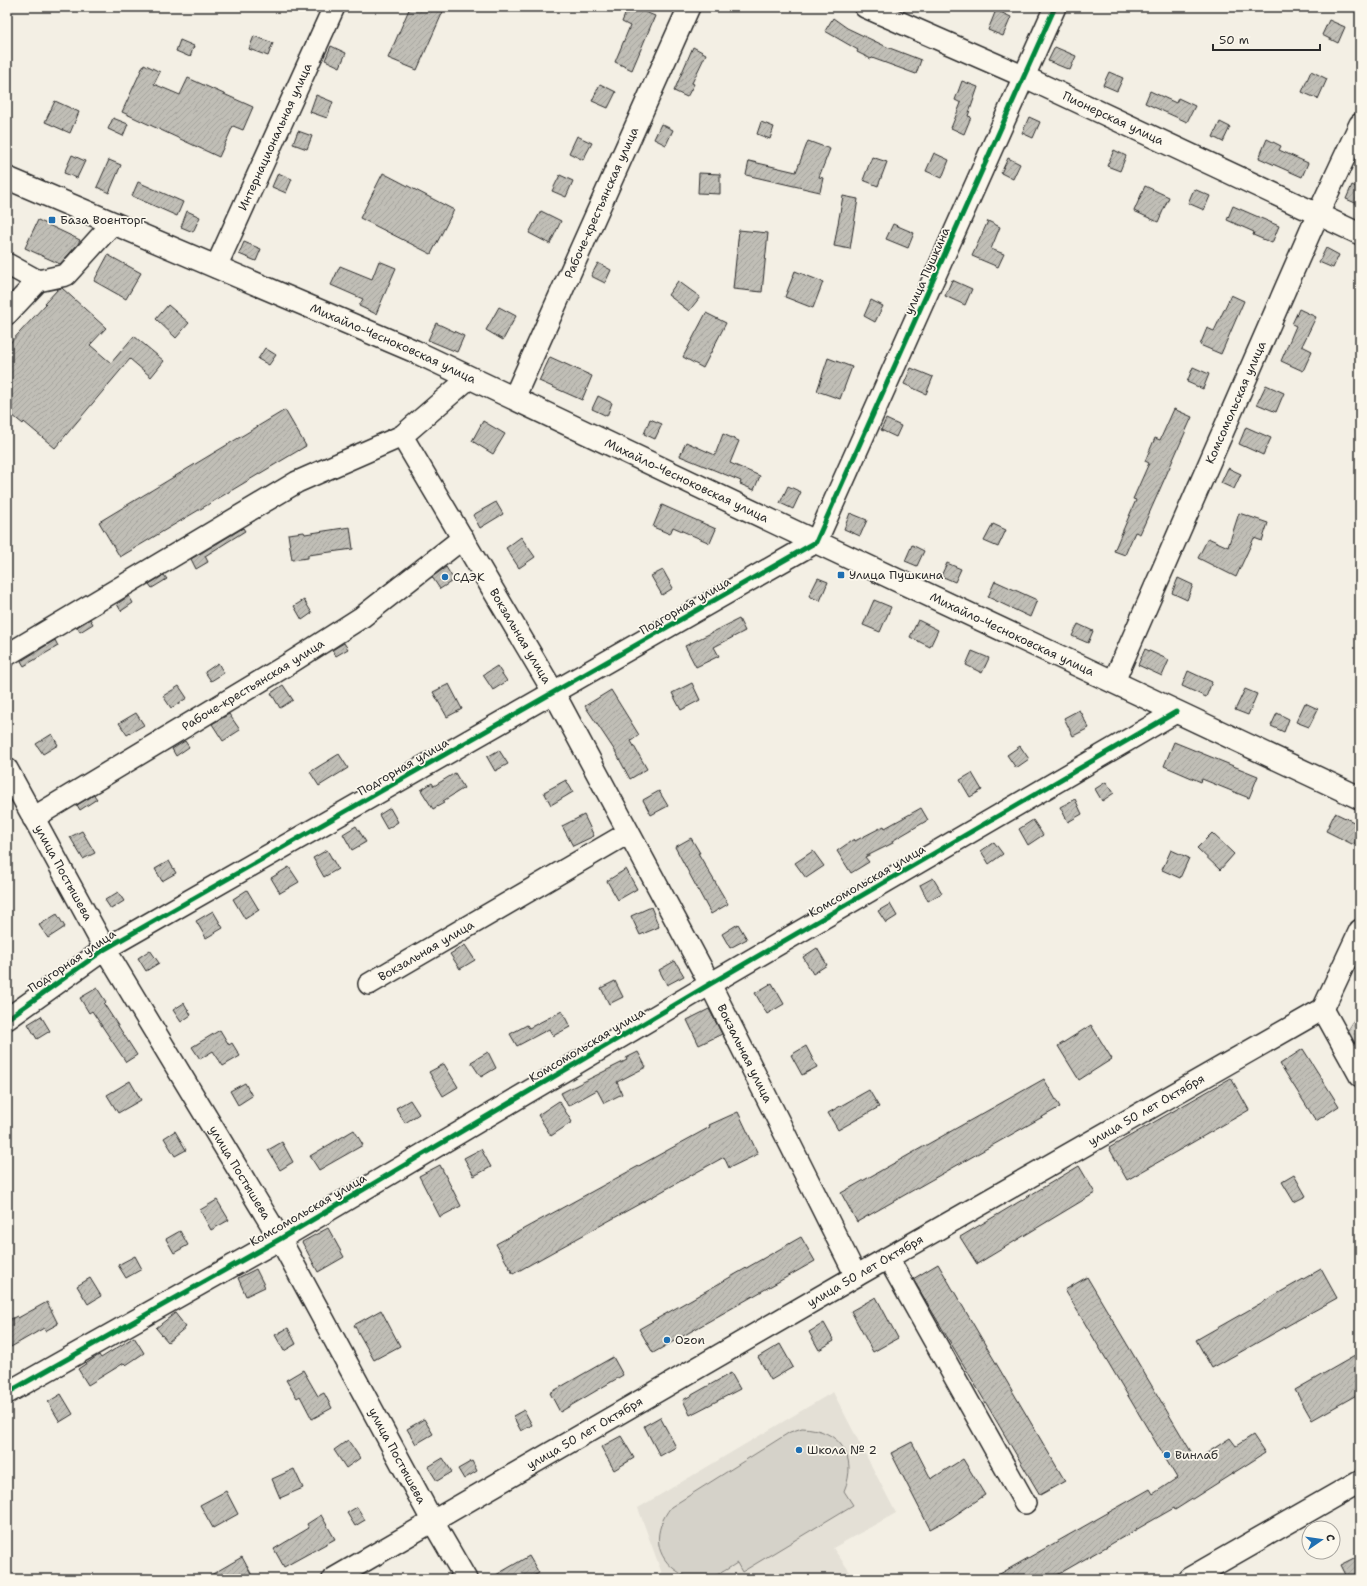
<svg xmlns="http://www.w3.org/2000/svg" width="1367" height="1586" viewBox="0 0 1367 1586" font-family="'Shantell Sans',sans-serif">
<style>
.built{fill:#e4e0d6}
.green{fill:url(#green-dots);stroke:#807e7a}
.pitch{fill:#d5d2c9;stroke:#807e7a}
.building{fill:url(#building-hatch);stroke:#2b2b2b}
.lines{fill:none;stroke-linecap:round;stroke-linejoin:round}
.minor-casing{stroke:#2b2b2b;stroke-width:24}
.major-casing{stroke:#2b2b2b;stroke-width:25}
.minor{stroke:#fbf7ec;stroke-width:21}
.major{stroke:#fbf7ec;stroke-width:22}
.cycleway-casing{stroke:#fbf7ec;stroke-width:8}
.cycleway{stroke:#00873e;stroke-width:5}
.poi-dot{fill:#1f6fb2;stroke:#fbf7ec;stroke-width:1.5}
.labels{text-anchor:middle;dominant-baseline:central;stroke-width:3.5;stroke-linejoin:round;paint-order:stroke}
.street-label{font-size:12px;fill:#2b2b2b;stroke:#fbf7ec}
.poi-label{font-size:12px;fill:#2b2b2b;stroke:#fbf7ec;text-anchor:start}
</style>
<defs>
<pattern id="green-dots" width="8" height="8" patternUnits="userSpaceOnUse"><rect width="8" height="8" fill="#d5d2c9"/><path d="M2 2h.1M6 6h.1" fill="none" stroke="#b7b4ad" stroke-width="1.8" stroke-linecap="round"/></pattern>
<pattern id="building-hatch" width="6" height="6" patternUnits="userSpaceOnUse"><rect width="6" height="6" fill="#c0beb6"/><path d="M-1 1l2-2M0 6l6-6M5 7l2-2" fill="none" stroke="#a5a39d"/></pattern>
</defs>
<rect width="100%" height="100%" fill="#f3efe4"/>
<filter id="ink" filterUnits="userSpaceOnUse"><feTurbulence type="fractalNoise" baseFrequency=".025" numOctaves="2"/><feDisplacementMap in="SourceGraphic" scale="8" xChannelSelector="R" yChannelSelector="G"/><feConvolveMatrix kernelMatrix="1 2 1 2 8 2 1 2 1" color-interpolation-filters="sRGB"/></filter>
<g filter="url(#ink)">
<path class="built" d="M833,1392L896,1513L833,1548L855,1579H664L638,1508Z"/>
<path class="green" d="M1360,1011V1063L1345,1035Z"/>
<path class="pitch" d="M802,1428C839,1429 859,1456 844,1491L853,1505L742,1572L737,1563C726,1570 716,1577 703,1579C695,1581 687,1577 680,1573C653,1557 653,1530 671,1507L790,1432Z"/>
<path class="building" d="M410,7H445L417,70L388,58Z
M628,7H633L655,16L632,70L615,62L630,26L622,22Z
M996,10L1011,17L1003,36L988,30Z
M833,18L847,28L887,47L921,60L916,74L872,58L871,59L857,52L858,50L825,31Z
M1329,20L1345,27L1338,43L1322,35Z
M254,36L273,43L268,56L249,49Z
M180,40L194,46L190,57L176,51Z
M331,46L346,53L340,67L325,60Z
M693,47L706,54L692,83L694,84L687,97L674,91Z
M1055,47L1076,56L1070,70L1048,61Z
M144,64L160,72L154,84L180,95L188,78L253,107L243,130L233,126L219,157L122,112Z
M1311,71L1327,79L1318,99L1302,92Z
M1109,72L1123,78L1117,91L1103,85Z
M962,81L978,87L968,116L971,117L964,134L951,128L961,103L955,100Z
M600,84L616,92L608,108L592,101Z
M1150,91L1176,103L1178,98L1195,106L1187,122L1145,103Z
M316,95L333,102L327,118L310,112Z
M55,101L79,112L70,133L45,122Z
M1029,117L1040,122L1033,138L1022,133Z
M113,118L128,124L123,136L108,129Z
M761,122L774,127L770,139L757,134Z
M1220,122L1230,127L1223,142L1213,137Z
M661,124L673,130L666,145L654,139Z
M298,131L312,136L307,149L293,144Z
M577,136L592,143L583,160L569,153Z
M1267,139L1281,146L1279,150L1308,163L1302,177L1259,158Z
M808,141L830,149L819,177L823,178L820,192L746,175L749,161L796,172Z
M1114,150L1126,156L1120,171L1107,166Z
M934,153L949,160L942,178L926,171Z
M72,155L85,161L77,178L64,173Z
M872,157L887,162L878,186L863,180Z
M1008,158L1020,164L1013,179L1001,173Z
M109,160L121,165L109,193L97,187Z
M278,173L292,179L286,193L272,187Z
M383,173L454,210L431,254L360,218Z
M699,173L720,174V194L698,193Z
M560,175L573,181L566,197L552,191Z
M138,182L183,202L177,216L132,196Z
M1352,185L1360,189V205L1346,199Z
M1145,186L1169,197L1158,222L1134,211Z
M1194,189L1210,196L1204,210L1188,203Z
M843,196L858,199L850,249L834,246Z
M1233,206L1279,226L1272,243L1253,235L1254,232L1227,220Z
M187,211L200,217L193,232L181,227Z
M541,211L561,221L550,244L529,233Z
M38,220L80,240L78,244L60,264L25,248Z
M988,221L1000,227L991,249L1004,254L998,267L972,256Z
M893,224L914,233L908,248L886,239Z
M739,230L768,233L762,292L733,289Z
M244,242L261,249L256,261L239,254Z
M1326,248L1339,255L1333,268L1319,262Z
M108,255L141,273L126,299L94,281Z
M379,261L396,268L376,314L359,306L363,299L331,285L340,266L372,279Z
M598,263L611,270L605,283L591,276Z
M795,271L823,282L813,308L785,297Z
M952,280L972,289L965,305L945,296Z
M678,281L700,297L689,311L668,295Z
M62,288L106,328L90,345L111,363L134,336L164,361L151,377L130,359L55,448L24,422L23,424L7,411V346L46,304L45,303L58,289Z
M1231,295L1244,301L1221,354L1200,345L1207,328L1214,331Z
M871,300L883,306L875,322L864,316Z
M168,305L189,323L176,338L156,319Z
M499,307L516,316L503,340L486,330Z
M1299,309L1316,317L1302,346L1312,351L1303,371L1281,361L1296,326L1292,324Z
M706,313L726,323L703,368L683,357Z
M436,323L464,336L457,352L428,340Z
M265,348L276,355L269,365L258,359Z
M550,357L592,376L582,400L539,381Z
M828,358L852,367L840,399L817,391Z
M1193,367L1209,374L1203,389L1187,382Z
M911,368L933,377L926,394L904,384Z
M1266,385L1284,393L1276,412L1257,404Z
M598,396L612,403L607,416L592,409Z
M1174,409L1192,417L1140,534L1135,532L1125,555L1114,551L1136,500L1133,499L1149,463L1145,461L1155,438L1160,440Z
M285,410L306,446L120,557L99,522Z
M650,419L662,424L655,439L644,434Z
M886,419L901,426L896,437L881,430Z
M483,421L505,434L493,454L472,441Z
M1246,427L1271,438L1263,455L1239,444Z
M723,434L739,441L730,463L760,476L754,490L740,484L741,481L680,456L686,442L715,455Z
M1228,468L1241,474L1234,489L1221,483Z
M788,486L801,492L793,509L780,503Z
M496,502L503,514L480,528L473,515Z
M662,505L716,529L710,543L673,527L670,534L653,527Z
M850,513L867,520L860,536L844,529Z
M1239,513L1268,523L1262,541L1254,538L1236,577L1198,558L1208,538L1228,547Z
M993,524L1006,530L998,547L984,541Z
M350,527L353,549L308,555V558L292,560L288,534L304,532L305,534Z
M243,528L245,531L205,556L208,562L196,569L191,559Z
M521,537L535,557L519,568L506,548Z
M912,545L924,551L917,566L905,561Z
M947,563L961,569L955,582L941,576Z
M446,567L454,580L440,589L432,577Z
M663,570L673,588L662,595L651,576Z
M164,575L167,579L152,588L149,584Z
M818,578L828,582L820,601L809,596Z
M1178,578L1193,585L1187,600L1172,593Z
M995,581L1037,600L1030,617L988,597Z
M129,596L133,603L121,611L117,604Z
M304,600L312,613L302,620L294,606Z
M874,600L891,607L880,632L863,625Z
M90,619L93,624L80,632L77,627Z
M739,619L745,631L714,647L719,656L696,667L685,646Z
M918,620L938,630L930,647L910,637Z
M1078,624L1093,631L1088,643L1072,636Z
M55,640L58,646L24,666L21,661Z
M344,643L348,649L336,656L332,650Z
M1145,649L1169,660L1162,676L1138,665Z
M972,651L989,658L982,673L966,665Z
M218,663L224,673L211,681L205,672Z
M497,666L507,681L493,690L483,675Z
M1188,671L1212,682L1206,697L1182,686Z
M692,683L700,700L681,710L672,693Z
M449,684L462,709L447,717L433,692Z
M283,685L293,700L280,708L271,693Z
M179,686L187,698L171,708L163,696Z
M1245,689L1257,694L1248,715L1235,710Z
M611,690L639,735L631,741L647,769L630,779L615,751L585,706Z
M1305,703L1318,709L1309,727L1296,722Z
M1079,710L1089,728L1073,736L1064,718Z
M136,713L144,725L127,735L119,723Z
M1277,713L1289,719L1284,732L1271,726Z
M229,714L240,730L223,741L212,724Z
M52,734L58,745L43,754L36,744Z
M185,741L189,747L176,756L172,749Z
M1174,742L1258,776L1249,798L1202,779L1201,782L1164,766Z
M1020,746L1029,759L1016,768L1007,755Z
M499,750L508,764L495,771L487,757Z
M339,754L348,768L319,786L310,772Z
M455,773L464,788L443,801L444,803L433,809L421,790L432,783L434,786Z
M972,773L982,790L970,797L960,780Z
M566,780L573,792L551,805L544,792Z
M1106,782L1114,793L1102,801L1095,789Z
M659,791L668,806L651,815L643,800Z
M94,795L97,799L80,810L77,805Z
M1075,799L1082,814L1068,822L1060,807Z
M390,808L398,822L387,829L379,815Z
M921,808L928,820L892,841L893,843L865,857L869,862L851,873L837,851L854,839L855,841L884,826L885,828Z
M1335,813L1360,825V832L1354,845L1326,831Z
M584,815L594,836L573,846L562,826Z
M1033,820L1043,835L1028,845L1019,829Z
M356,826L366,842L352,850L343,834Z
M82,831L95,853L83,859L70,837Z
M1212,833L1234,854L1220,870L1197,848Z
M691,838L700,853H698L728,904L711,914L675,847Z
M994,842L1003,854L989,864L981,851Z
M327,850L338,869L324,877L313,858Z
M1171,850L1189,858L1180,878L1162,870Z
M813,851L824,866L806,878L795,863Z
M169,861L176,873L162,881L155,869Z
M289,867L299,882L280,893L271,878Z
M626,869L637,889L618,900L607,881Z
M933,878L942,893L928,901L920,885Z
M247,890L259,910L245,919L233,899Z
M118,892L124,901L111,909L105,900Z
M890,904L897,916L886,923L878,911Z
M651,907L659,927L640,935L631,916Z
M213,911L223,928L206,938L196,921Z
M57,914L65,927L48,938L39,925Z
M738,924L747,939L730,948L722,934Z
M465,945L475,960L460,969L450,954Z
M817,948L827,965L813,974L803,957Z
M150,950L159,963L146,971L138,958Z
M675,961L684,976L667,985L659,970Z
M615,981L623,997L609,1004L601,988Z
M772,983L784,1004L767,1014L755,993Z
M97,988L106,1002L104,1004L137,1055L126,1062L92,1011L89,1013L80,998Z
M184,1003L191,1015L181,1022L173,1010Z
M709,1009L722,1034L699,1045L687,1020Z
M562,1011L570,1027L553,1036L549,1029L517,1046L510,1034L527,1025L529,1028Z
M41,1016L50,1031L37,1039L28,1024Z
M1091,1025L1112,1059L1079,1080L1058,1046Z
M220,1030L229,1045L232,1043L240,1056L223,1066L213,1051L200,1059L192,1047Z
M806,1046L817,1067L802,1075L791,1055Z
M1303,1049L1339,1106L1316,1121L1280,1064Z
M488,1052L496,1068L481,1077L471,1062Z
M638,1052L646,1067L617,1082L622,1094L604,1103L597,1090L568,1106L561,1093L627,1060L626,1058Z
M444,1064L458,1087L443,1096L429,1072Z
M1231,1078L1249,1110L1127,1180L1109,1148Z
M1044,1079L1060,1107L857,1222L841,1193Z
M130,1081L141,1100L118,1113L107,1095Z
M245,1083L252,1096L238,1105L230,1091Z
M869,1090L879,1107L838,1130L828,1113Z
M410,1100L419,1114L405,1123L396,1108Z
M559,1101L572,1122L551,1136L538,1115Z
M738,1112L758,1154L729,1168L724,1157L513,1274L496,1244L710,1127L709,1125Z
M354,1130L363,1145L319,1170L310,1156Z
M175,1131L186,1150L175,1156L164,1138Z
M282,1142L293,1162L280,1170L268,1150Z
M481,1149L491,1167L474,1176L464,1158Z
M440,1165L461,1206L440,1217L419,1176Z
M1079,1166L1095,1193L977,1264L960,1237Z
M1294,1175L1306,1196L1294,1202L1282,1182Z
M217,1200L229,1220L211,1230L200,1210Z
M328,1228L344,1257L318,1272L302,1242Z
M180,1231L188,1245L174,1253L166,1239Z
M801,1237L815,1261L653,1353L639,1329Z
M135,1256L142,1269L126,1278L118,1265Z
M938,1264L1065,1481L1040,1495L913,1279Z
M256,1269L265,1287L246,1296L238,1278Z
M1321,1269L1337,1298L1212,1368L1196,1340Z
M1087,1277L1196,1460L1230,1438L1236,1446L1253,1435L1265,1453L1175,1510L1174,1508L1050,1579H991L1150,1489L1153,1494L1177,1478L1065,1290Z
M90,1278L101,1296L88,1304L77,1286Z
M876,1297L898,1338L873,1352L851,1311Z
M47,1302L58,1324L45,1331L44,1328L11,1347L7,1340V1321L17,1316L18,1318Z
M381,1310L400,1346L374,1360L354,1325Z
M175,1313L186,1327L168,1342L156,1328Z
M824,1323L834,1341L819,1350L809,1332Z
M288,1328L296,1344L284,1351L275,1335Z
M134,1337L144,1353L126,1365L124,1363L88,1385L78,1369L99,1355L101,1358Z
M780,1344L793,1367L771,1380L758,1357Z
M1360,1353V1393L1312,1420L1295,1390Z
M613,1357L623,1375L560,1412L550,1393Z
M303,1370L318,1396L324,1393L332,1408L312,1419L300,1396L297,1398L286,1380Z
M731,1373L740,1389L690,1415L683,1400Z
M61,1394L73,1414L60,1422L48,1402Z
M524,1410L532,1425L521,1431L513,1416Z
M660,1417L676,1447L660,1456L644,1426Z
M424,1419L433,1434L416,1444L407,1429Z
M621,1436L634,1458L614,1470L601,1447Z
M348,1440L360,1458L346,1468L334,1450Z
M912,1442L931,1479L963,1459L985,1495L951,1518L930,1529L891,1453Z
M443,1458L452,1472L437,1481L428,1467Z
M472,1461L477,1471L464,1479L458,1469Z
M294,1469L303,1488L280,1498L272,1479Z
M226,1491L238,1514L213,1528L200,1505Z
M357,1507L365,1520L355,1526L347,1513Z
M321,1515L335,1539L284,1567L274,1549L309,1528L307,1524Z
M1360,1555V1579H1347L1340,1565Z
M529,1556L539,1573L528,1579H489Z
M242,1557L254,1579H204Z"/>
<g class="lines">
<g class="minor-casing">
<g id="minor">
<path id="s1" d="M865,7L1025,77L1360,234"/>
<path d="M7,264L38,281"/>
<path id="s2" d="M216,267L334,7"/>
<path d="M7,314L38,281L66,275L113,223"/>
<path id="s3" d="M469,378L402,436L554,693L710,984L856,1276"/>
<path id="s4" d="M514,398L689,7"/>
<path d="M7,655L297,482L402,436"/>
<path id="s5" d="M1114,681L1318,214L1360,124"/>
<path id="s6" d="M7,769L105,949L280,1239L433,1522L466,1579"/>
<path id="s7" d="M33,818L287,665L362,617L463,538"/>
<path id="s8" d="M369,984L628,833"/>
<path d="M1323,1009L1360,1076"/>
<path d="M7,1019L105,949L816,542L1055,7"/>
<path d="M888,1258L1025,1503"/>
<path d="M7,1393L280,1239L710,984L1176,712"/>
<path id="s9" d="M333,1579L856,1276L1323,1009L1360,930"/>
</g>
</g>
<g class="major-casing">
<g id="major">
<path id="s10" d="M7,178L414,351L816,542L1360,798"/>
<path d="M1189,1579L1360,1481"/>
</g>
</g>
<use href="#minor" class="minor"/>
<use href="#major" class="major"/>
<g class="cycleway-casing">
<path id="cycleway" d="M7,1019L105,949L816,542L1055,7
M7,1393L280,1239L710,984L1176,712"/>
</g>
<use href="#cycleway" class="cycleway"/>
</g>
</g>
<g class="poi-dot">
<rect x="48" y="216" width="8" height="8" rx="2"/>
<rect x="837" y="571" width="8" height="8" rx="2"/>
<circle cx="445" cy="577" r="4"/>
<circle cx="667" cy="1340" r="4"/>
<circle cx="799" cy="1450" r="4"/>
<circle cx="1167" cy="1455" r="4"/>
</g>
<g class="labels">
<g class="street-label">
<text stroke="none"><textPath href="#s1" startOffset="272">Пионерская улица</textPath></text>
<text stroke="none"><textPath href="#s2" startOffset="143">Интернациональная улица</textPath></text>
<text stroke="none"><textPath href="#s4" startOffset="214">Рабоче-крестьянская улица</textPath></text>
<text transform="translate(927 271) rotate(-66)">улица Пушкина</text>
<text stroke="none"><textPath href="#s10" startOffset="420">Михайло-Чесноковская улица</textPath></text>
<text stroke="none"><textPath href="#s5" startOffset="304">Комсомольская улица</textPath></text>
<text stroke="none"><textPath href="#s10" startOffset="744">Михайло-Чесноковская улица</textPath></text>
<text transform="translate(685 606) rotate(-30)">Подгорная улица</text>
<text stroke="none"><textPath href="#s10" startOffset="1104">Михайло-Чесноковская улица</textPath></text>
<text stroke="none"><textPath href="#s3" startOffset="321">Вокзальная улица</textPath></text>
<text stroke="none"><textPath href="#s7" startOffset="257">Рабоче-крестьянская улица</textPath></text>
<text transform="translate(403 767) rotate(-30)">Подгорная улица</text>
<text stroke="none"><textPath href="#s6" startOffset="118">улица Постышева</textPath></text>
<text transform="translate(867 881) rotate(-30)">Комсомольская улица</text>
<text stroke="none"><textPath href="#s8" startOffset="66">Вокзальная улица</textPath></text>
<text transform="translate(72 961) rotate(-34)">Подгорная улица</text>
<text transform="translate(587 1045) rotate(-31)">Комсомольская улица</text>
<text stroke="none"><textPath href="#s3" startOffset="795">Вокзальная улица</textPath></text>
<text stroke="none"><textPath href="#s9" startOffset="939">улица 50 лет Октября</textPath></text>
<text stroke="none"><textPath href="#s6" startOffset="466">улица Постышева</textPath></text>
<text transform="translate(308 1210) rotate(-30)">Комсомольская улица</text>
<text stroke="none"><textPath href="#s9" startOffset="615">улица 50 лет Октября</textPath></text>
<text stroke="none"><textPath href="#s9" startOffset="291">улица 50 лет Октября</textPath></text>
<text stroke="none"><textPath href="#s6" startOffset="790">улица Постышева</textPath></text>
</g>
<g class="poi-label">
<text x="60" y="220">База Военторг</text>
<text x="849" y="575">Улица Пушкина</text>
<text x="453" y="577">СДЭК</text>
<text x="675" y="1340">Ozon</text>
<text x="807" y="1450">Школа № 2</text>
<text x="1175" y="1455">Винлаб</text>
</g>
</g>
<rect width="1367" height="1586" fill="none" stroke="#fbf7ec" stroke-width="24"/>
<rect x="12" y="12" width="1343" height="1562" fill="none" stroke="#2b2b2b" stroke-width="1.5" filter="url(#ink)"/>
<g transform="translate(1321 1540) rotate(77)"><circle r="19" fill="#fbf7ec" stroke="#a8a59f"/>
<path d="M0-3L7 15L0 10L-7 15Z" fill="#1f6fb2"/>
<text y="-6" font-size="11" font-weight="bold" text-anchor="middle" fill="#2b2b2b">С</text>
</g>
<path d="M1213 44v6h107v-6" fill="none" stroke="#2b2b2b" stroke-width="2"/>
<text x="1219" y="44" font-size="12" fill="#2b2b2b" stroke="#fbf7ec" stroke-width="3" paint-order="stroke">50 m</text>
</svg>
